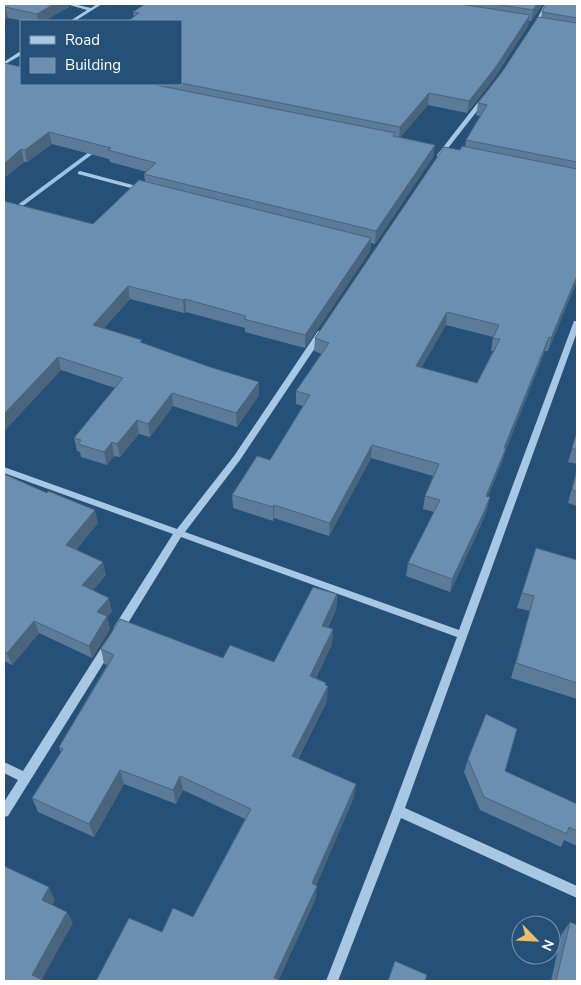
<svg xmlns="http://www.w3.org/2000/svg" width="581" height="985" viewBox="0 0 581 985" font-family="'Nunito Sans',sans-serif">
<style>
.lines{fill:none;stroke-linecap:round;stroke-linejoin:round}
.stream{fill:#9bc3e4;fill-rule:evenodd}
.minor{fill:#a7c7e3;fill-rule:evenodd}
.wall{fill:#5b7b98;fill-rule:evenodd}
.shaded-wall{fill:#4a647c}
.building{fill:#6a8fb1;stroke:#4a647c;fill-rule:evenodd}
</style>
<rect width="100%" height="100%" fill="#255078"/>
<g class="lines">
<path class="stream" d="M100,144L103,146L102,147L4,220V215Z"/>
<path class="minor" d="M66,4H73L91,8L97,4H102L75,21H70L87,10Z
M545,4H549L536,28H532Z
M19,52H21V55L4,65V62Z
M483,96L488,97L441,157H437V155Z
M80,171L144,188L145,189L142,191L78,174V172Z
M574,321H577V332L405,808L577,886V898L401,818L338,981H326L392,811L457,637L181,537L122,633L118,634L114,633L113,630L114,627L173,534L4,473V467L177,529L234,456L318,331H324L325,333L240,460L185,532L459,630Z
M109,641L113,642L114,645L113,648L8,816L4,817V802L18,780L4,773V762L23,771L105,642Z"/>
</g>
<path class="wall" d="M4,4L69,7L44,21H24L8,18Z
M145,4H543L531,21H529L528,26L493,80L467,113L428,105L400,137L435,145L433,157L375,244L371,243L370,251L305,348L245,332V328L186,312L184,313L130,299L104,328L142,343L259,395L237,427L173,406L150,437L139,434L120,457L114,456L107,465L81,457L80,452L77,451L74,438L115,388L61,370L5,430H4V201L93,224L145,181L144,174L147,172L110,162L109,159L52,144L27,162H24L4,178V63L21,84H181V21L134,17L133,12Z
M577,4V281L548,351H545L505,452L502,462L488,496L487,510L481,525L450,592L406,576L408,563L434,512L423,509L425,496L433,476L371,458L329,536L274,518L273,521L233,508L232,495L270,460L303,406L296,404V391L322,354L314,351L315,338L460,150L465,147L466,140L480,116L476,115L478,103L502,72L541,18L542,12ZM446,325L493,337L491,351H493L477,383L421,368Z
M577,432V464L568,462Z
M577,468V506L568,503Z
M4,474L98,523L76,550L106,575L93,590L112,611L107,617L110,629L92,658L39,633L12,665L4,661Z
M536,548L577,560V699L511,678L530,611L517,608Z
M337,594L336,610L328,627L333,629L332,644L316,678L326,683L327,701L298,759L354,797L316,885V898L278,981H96L162,932L193,917L245,819L183,790L176,804L124,784L94,837L38,812L32,798L61,753L59,747L107,665L104,664L101,649L274,662Z
M468,759L505,771L576,804L577,800V846L564,840L561,847L480,810L464,772Z
M570,922L577,981H551L561,935Z"/>
<path class="shaded-wall" d="M54,4H69V7L44,21H38L37,14Z
M537,4H543L531,21L533,10Z
M5,7L8,18L4,20V8Z
M530,15L528,26L493,80L467,113L469,101Z
M429,93L428,105L399,139L400,127Z
M49,132L52,144L27,162L25,150Z
M435,145L433,157L375,244L376,231Z
M21,149L24,162L4,178V164Z
M371,238L370,251L305,348V335Z
M577,276V281L548,351L551,338Z
M128,286L130,299L95,338L93,325Z
M185,299L186,312L184,313L183,300Z
M447,312L446,325L414,379L416,366Z
M549,337L545,351L505,452L502,462L483,509L486,496L504,448Z
M58,357L61,370L5,430L4,426V414Z
M259,382V395L237,427L236,413Z
M172,393L173,406L150,437L148,424Z
M137,420L139,434L120,457L117,444Z
M112,442L114,456L107,465L104,452Z
M372,445L371,458L329,536L330,523Z
M490,497L487,510L481,525L450,592L452,579Z
M274,505V518L273,521V507Z
M95,510L98,523L69,558L66,545Z
M103,562L106,575L86,598L82,585Z
M337,594L336,610L321,641L322,626Z
M109,598L112,611L107,617L110,629L92,658L89,646L97,612Z
M34,621L39,633L12,665L7,653Z
M333,629L332,644L309,691L310,676Z
M326,683V690L328,686L327,701L292,770V756Z
M120,770L124,784L94,837L89,824Z
M180,776L183,790L176,804L173,790Z
M356,784L354,797L312,896V883Z
M317,886L316,898L278,981H275L274,978Z
M49,887L55,900L48,912L42,900Z
M67,912L73,923L41,981L32,975Z"/>
<path class="building" d="M4,4H54L37,14L5,7L4,8Z
M145,4H460L530,15L495,68L469,101L429,93L400,127L181,83V21H128L139,13L133,12Z
M495,4H537L533,10Z
M546,4H577V18L542,12Z
M538,17L577,23V162L466,140L487,105L478,103L502,72Z
M4,63L21,67V84H151L395,133L393,136L435,145L376,231L144,174L156,163L108,150L111,148L49,132L25,150L21,149L4,164Z
M462,146L577,169V276L551,338L549,337L504,448H506L486,496L490,497L484,512L452,579L408,563L440,500L425,496L439,464L372,445L330,523L274,505L273,507L232,495L257,456L270,460L310,395L296,391L329,343L315,338L444,147L460,150ZM447,312L499,325L493,338L500,339L477,383L416,366Z
M139,180L371,238L305,335L244,319L246,316L185,299L183,300L128,286L93,325L142,340L140,342L210,367L259,382L236,413L172,393L148,424L137,420L117,444L112,442L104,452L78,444L81,440L74,438L123,378L58,357L4,414V201L93,224Z
M577,432V450L572,448Z
M577,470V492L572,490Z
M4,474L47,493L48,491L95,510L66,545L103,562L82,585L109,598L97,612L107,616L89,646L34,621L7,653L4,651Z
M536,548L577,560V683L516,663L534,596L522,593Z
M313,587L337,594L322,626L333,629L310,676L326,683L325,685L328,686L292,756L356,784L312,883L317,886L274,978L278,979L277,981H96L129,918L162,932L173,908L193,917L251,809L180,776L173,790L120,770L89,824L32,798L63,749L59,747L114,655L101,649L120,619L223,658L230,645L274,662Z
M486,714L517,729L505,771L577,804V831L569,827L567,834L484,797L468,759Z
M4,866L49,887L42,900L67,912L32,975L45,981H4Z
M570,922L577,925V981H556Z
M395,961L427,975L425,981H388Z"/>
<rect width="581" height="985" fill="none" stroke="#ffffff" stroke-width="10"/>
<rect x="20" y="20" width="162" height="65" fill="#255078" stroke="#7c96ae"/>
<rect x="30" y="36" width="25" height="8" fill="#a7c7e3" stroke="#7c96ae"/>
<text x="65" y="45" font-size="15" fill="#ffffff">Road</text>
<rect x="30" y="58" width="25" height="15" fill="#6a8fb1" stroke="#7c96ae"/>
<text x="65" y="70" font-size="15" fill="#ffffff">Building</text>
<g transform="translate(536 940) rotate(114)"><circle r="24" fill="#255078" stroke="#7c96ae"/>
<path d="M0-4L9 19L0 12L-9 19Z" fill="#ecbd6b"/>
<text y="-8" font-size="14" font-weight="bold" text-anchor="middle" fill="#ffffff">N</text>
</g>
</svg>
